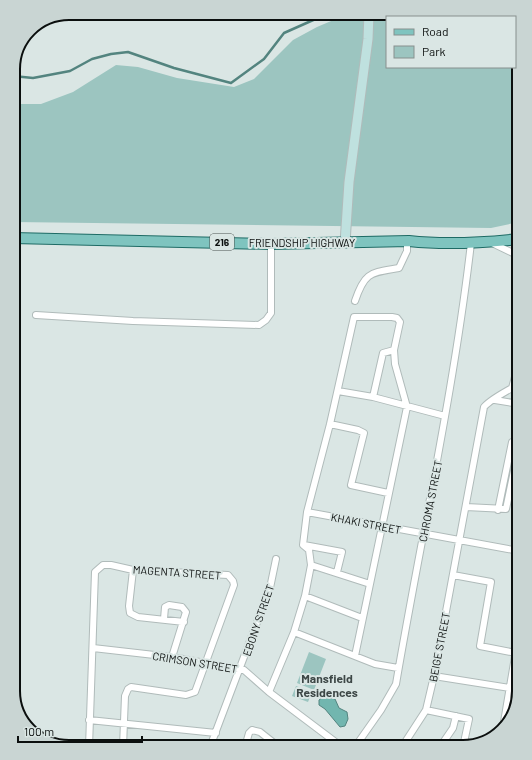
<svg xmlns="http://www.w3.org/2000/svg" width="532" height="760" viewBox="0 0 532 760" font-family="Barlow,sans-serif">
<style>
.green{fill:#9cc5c0}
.water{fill:#72b6af;stroke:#53847f}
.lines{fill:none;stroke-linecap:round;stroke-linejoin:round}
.stream{stroke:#53847f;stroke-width:2.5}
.street-casing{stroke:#b0bbba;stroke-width:8}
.secondary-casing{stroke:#b0bbba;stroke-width:11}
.primary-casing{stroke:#1e6b65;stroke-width:12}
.street{stroke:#fff;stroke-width:6}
.secondary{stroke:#bfe1df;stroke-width:9}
.primary{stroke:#7fc4bf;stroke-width:10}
.labels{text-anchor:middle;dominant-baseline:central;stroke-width:4;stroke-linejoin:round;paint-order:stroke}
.shield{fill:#dae6e4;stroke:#49504e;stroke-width:1}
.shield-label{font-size:10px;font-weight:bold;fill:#0b0f0e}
.street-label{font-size:11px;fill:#0b0f0e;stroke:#dae6e4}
.neighbourhood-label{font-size:12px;font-weight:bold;fill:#3d4746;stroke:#dae6e4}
.rim{fill:none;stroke:#0b0f0e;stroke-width:2}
</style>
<rect width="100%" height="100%" fill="#dae6e4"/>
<path class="green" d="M350,13H466L479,17H387V67H515V54L519,69V222L491,228L13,222V104H41L73,92L116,65L138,67L177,78L234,87L254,79L293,40L317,27Z
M309,652L326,659L314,690L297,683Z
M296,686L312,692L308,702L292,696Z"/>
<path class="water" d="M324,696L335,699L339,708L347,712L348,719L345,726L340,727L325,709L319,705V700Z"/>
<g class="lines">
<path class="stream" d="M13,76L33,78L70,71L92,59L111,54L128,52L174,68L231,83L264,59L284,33L329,13"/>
<g class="street-casing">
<path id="street" d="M492,243L519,256
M355,301C365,271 371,273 399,268L407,251V241
M36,315L133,321L259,325L266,320L271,313V244
M338,391L373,397L445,416
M373,397L383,353L394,350
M495,400L519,404
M330,424L358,430L364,433L351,485L388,493
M466,507L506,509L519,447
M498,510L512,442L519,441
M307,512L519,551
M304,545L342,552L337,572
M133,570L129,606L130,613L138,617L184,622
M453,575L491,582L480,646L516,653
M305,596L362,618
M164,619L165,607L169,605L182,607L186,612L172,657
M294,632L375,664L398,668
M93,648L172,657L244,670L269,692L342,747
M355,656L407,407L395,364L394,350L400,322L397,318L392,317H354L330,424L307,512L303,545L309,550L311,565L370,584
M434,676L510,688
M269,692L294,632L305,596L311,565
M426,710L469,719L463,747
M89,720L216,733
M503,728L519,633
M89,747L95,572L103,565H111L133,570L228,575L233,581L234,585L195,692L186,695L131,687L128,689L125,696L123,747
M210,747L270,588L276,559
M245,747L249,733L252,730L260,732L279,747
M355,747L381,710L396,684C421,537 454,391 471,243
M402,747L426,710L434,676L484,407C490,400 503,393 512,388L519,362
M440,747L453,728L456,716"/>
</g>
<g class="secondary-casing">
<path id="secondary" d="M345,243L349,182L368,39L369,13"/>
</g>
<g class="primary-casing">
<path id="primary" d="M13,238L271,244L409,241C446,245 482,243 519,239"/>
</g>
<use href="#street" class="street"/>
<use href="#secondary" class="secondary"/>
<use href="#primary" class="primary"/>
</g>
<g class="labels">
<rect class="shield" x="210" y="234" width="24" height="16" rx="3"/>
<g class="shield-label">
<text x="222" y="242">216</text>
</g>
<g class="street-label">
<text x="302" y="242">FRIENDSHIP HIGHWAY</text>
<text transform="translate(430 501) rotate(-79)">CHROMA STREET</text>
<text transform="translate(366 523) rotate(11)">KHAKI STREET</text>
<text transform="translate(177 572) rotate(4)">MAGENTA STREET</text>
<text transform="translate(258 620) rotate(-71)">EBONY STREET</text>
<text transform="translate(439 647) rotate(-79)">BEIGE STREET</text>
<text transform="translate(195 662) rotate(9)">CRIMSON STREET</text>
</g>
<g class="neighbourhood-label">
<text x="327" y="678">Mansfield<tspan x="327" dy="14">Residences</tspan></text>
</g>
</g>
<path d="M0 0H532V760H0ZM69 20H463A49 49 0 0 1 512 69V691A49 49 0 0 1 463 740H69A49 49 0 0 1 20 691V69A49 49 0 0 1 69 20Z" fill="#c9d5d3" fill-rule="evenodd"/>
<path class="rim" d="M69 20H463A49 49 0 0 1 512 69V691A49 49 0 0 1 463 740H69A49 49 0 0 1 20 691V69A49 49 0 0 1 69 20Z"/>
<rect x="386" y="16" width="130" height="52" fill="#dae6e4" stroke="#87908e"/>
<rect x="394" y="29" width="20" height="6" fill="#7fc4bf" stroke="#87908e"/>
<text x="422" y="36" font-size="12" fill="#0b0f0e">Road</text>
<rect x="394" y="46" width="20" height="12" fill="#9cc5c0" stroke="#87908e"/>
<text x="422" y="56" font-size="12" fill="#0b0f0e">Park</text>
<path d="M18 736v6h124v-6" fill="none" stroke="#0b0f0e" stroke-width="2"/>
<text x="24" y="736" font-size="12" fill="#0b0f0e" stroke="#dae6e4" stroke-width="3" paint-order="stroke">100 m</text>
</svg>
